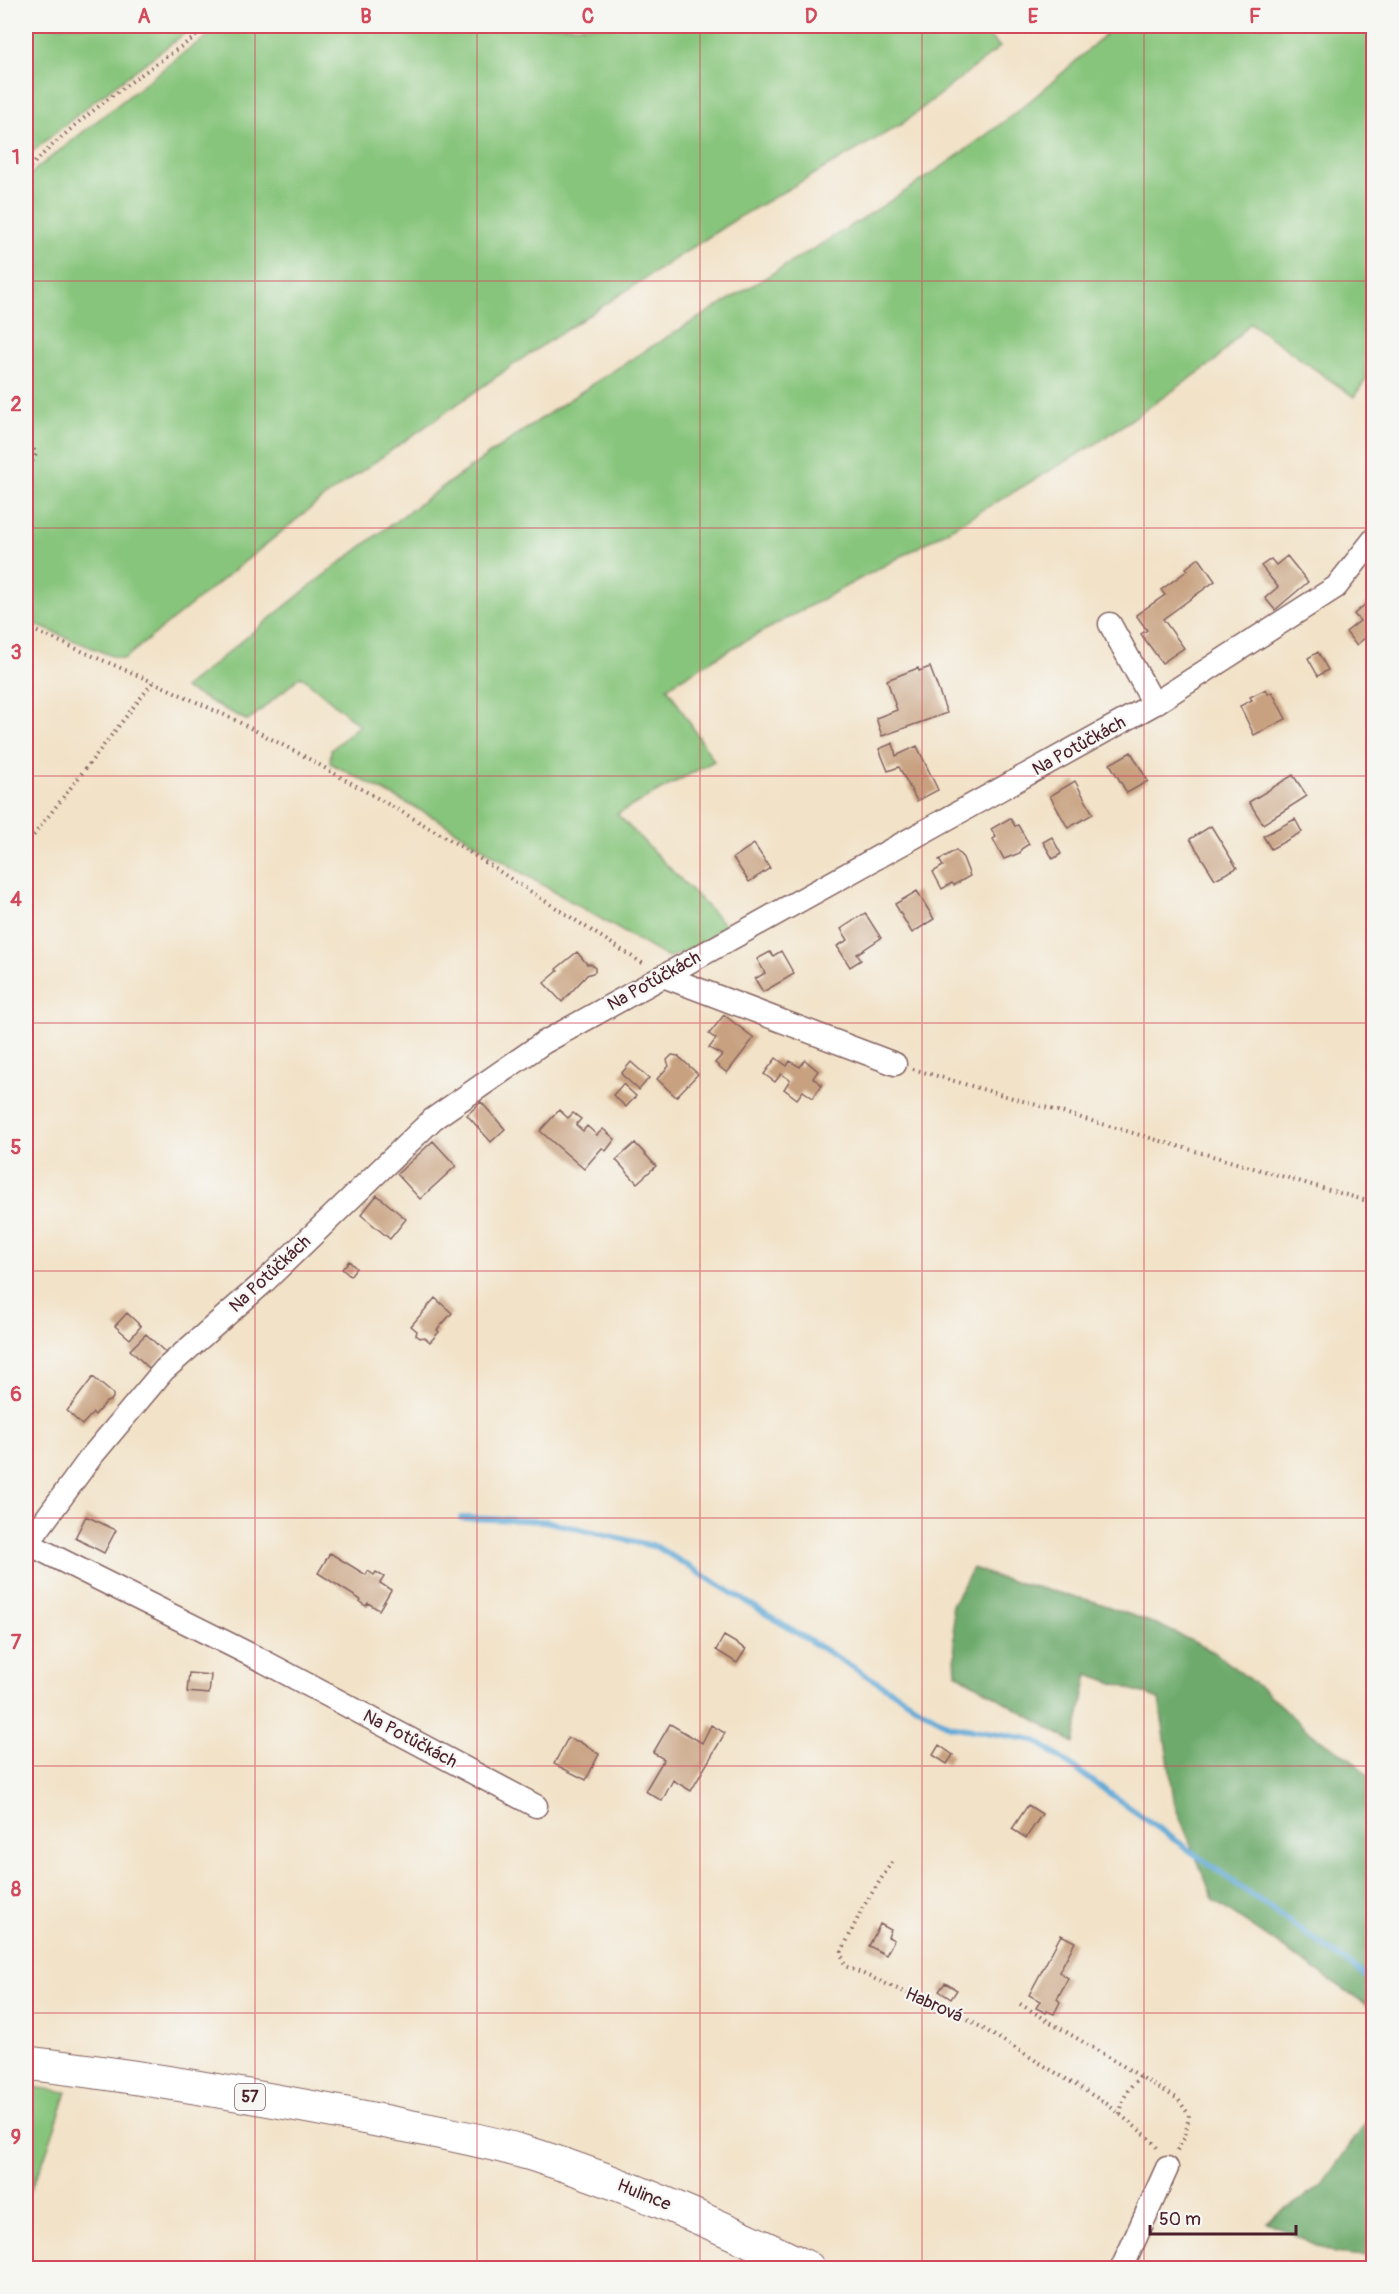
<svg xmlns="http://www.w3.org/2000/svg" width="1399" height="2294" viewBox="0 0 1399 2294" font-family="Pangolin,sans-serif">
<style>
.green{fill:#87c57c;stroke:#687254;stroke-width:1.5}
.forest{fill:#6daa6c;stroke:#5c644c;stroke-width:1.5}
.lines{fill:none;stroke-linecap:round;stroke-linejoin:round}
.stream{stroke:#5ea7d5;stroke-width:6}
.building{fill:#c8a180}
.minor-casing{stroke:#856362;stroke-width:25}
.primary-casing{stroke:#856362;stroke-width:35}
.path{stroke:#856362;stroke-width:4;stroke-dasharray:1.5 4.5;stroke-linecap:butt}
.minor{stroke:#fff;stroke-width:22}
.primary{stroke:#fff;stroke-width:33}
.grid{fill:none;stroke:#d1495b;stroke-width:1.5;stroke-opacity:0.55}
.labels{text-anchor:middle;dominant-baseline:central;stroke-width:4.5;stroke-linejoin:round;paint-order:stroke}
.shield{fill:#f6f6f2;stroke:#7e6067;stroke-width:1.5}
.shield-label{font-size:16px;font-weight:bold;fill:#4a1f2b}
.street-label{font-size:18px;fill:#4a1f2b;stroke:#f6f6f2}
.neatline{fill:none;stroke:#d1495b;stroke-width:2}
.grid-label{font-size:20px;text-anchor:middle;font-weight:bold;fill:#d1495b}
</style>
<rect width="100%" height="100%" fill="#f6f6f2"/>
<filter id="ink" filterUnits="userSpaceOnUse"><feTurbulence type="fractalNoise" baseFrequency=".0167" numOctaves="2"/><feDisplacementMap in="SourceGraphic" scale="12" xChannelSelector="R" yChannelSelector="G"/><feConvolveMatrix kernelMatrix="1 2 1 2 8 2 1 2 1" color-interpolation-filters="sRGB"/></filter>
<filter id="wash" filterUnits="userSpaceOnUse"><feTurbulence type="fractalNoise" baseFrequency=".008" numOctaves="4" result="noise"/><feDisplacementMap in="SourceGraphic" scale="24" xChannelSelector="R" yChannelSelector="G"/><feGaussianBlur stdDeviation="1.35" result="paint"/><feColorMatrix in="noise" values="0 0 0 0 0 0 0 0 0 0 0 0 0 0 0 0 0 1.4 0 .05"/><feComposite in="paint" operator="in"/></filter>
<g filter="url(#wash)">
<rect width="100%" height="100%" fill="#f2e2c7"/>
<path class="green" d="M26,26H195L93,102L26,157Z
M223,26H978L1000,47L902,124L736,219L529,354L322,499L124,659L112,656L26,621V465L31,457L29,443L26,438V181L36,169L186,51Z
M1114,26H1373V369L1354,397L1250,323L1214,362L1097,443L935,538L736,646L667,687L714,761L617,814L726,926L700,945L668,958L517,870L439,820L330,763L331,750L359,725L301,676L248,721L184,688C230,651 276,613 323,576C412,507 505,442 599,380C738,289 889,213 1020,109C1052,83 1084,54 1114,26Z
M26,2086L67,2092L43,2162L26,2198Z"/>
<path class="forest" d="M973,1568L999,1578L1096,1602L1161,1626L1214,1652L1266,1692L1310,1733L1351,1759L1373,1780V2009L1214,1901L1175,1806L1159,1699L1088,1674L1074,1743L956,1673L952,1605Z
M1373,2113V2257L1334,2253L1267,2222L1320,2187Z"/>
<g class="lines">
<path class="stream" d="M461,1518L545,1521L657,1547L949,1726L1035,1740L1374,1982"/>
</g>
<g id="blocks">
<path class="building" d="M1287,556L1308,582L1275,610L1265,598L1278,587L1261,566L1271,559L1276,565Z
M1199,558L1215,581L1163,619L1184,648L1162,663L1141,634L1147,630L1136,615L1165,595L1161,590L1188,570L1186,568Z
M1374,597V631L1356,645L1346,632L1360,621L1354,614Z
M1318,652L1328,670L1318,676L1308,658Z
M930,667L947,713L882,736L876,718L897,710L887,680L918,668L919,671Z
M1266,689L1268,694L1272,692L1286,719L1254,735L1240,706L1252,700L1250,697Z
M893,743L896,756L917,746L938,790L917,801L899,767L888,771L879,749Z
M1131,752L1148,781L1127,793L1110,764Z
M1293,775L1307,796L1263,824L1249,802Z
M1075,781L1093,814L1068,828L1050,796Z
M1010,818L1015,826L1018,825L1029,844L1021,849L1020,853L1004,859L993,839L996,837L991,829Z
M1295,819L1302,832L1271,849L1263,836Z
M1211,826L1237,868L1215,879L1190,839Z
M1052,837L1061,854L1053,859L1043,842Z
M754,844L770,868L749,882L733,858Z
M956,850L963,858L970,876L954,885L952,883L942,889L933,872L943,866L939,860Z
M917,891L934,919L912,933L895,904Z
M865,913L881,938L857,954L861,960L850,967L837,946L848,940L841,929Z
M781,951L794,974L763,992L755,979L765,973L757,959L770,952L773,956Z
M577,952L587,964H591L595,967V972L587,975L562,1002L544,983L558,971L556,969Z
M724,1015L754,1038L727,1073L715,1063L722,1055L709,1048L716,1039L709,1034Z
M672,1055L678,1056L698,1074L676,1097L657,1079L669,1066L667,1060Z
M776,1058L787,1066L790,1061L800,1067L805,1060L818,1071L813,1078L822,1085L813,1098L803,1091L797,1099L784,1089L790,1080L781,1074L775,1082L764,1074Z
M631,1062L649,1078L639,1090L621,1074Z
M623,1084L636,1096L626,1107L613,1095Z
M481,1102L505,1129L491,1142L467,1115Z
M559,1110L568,1118L573,1113L581,1119L576,1125L583,1131L587,1126L597,1135L603,1129L615,1139L606,1151L602,1148L584,1169L540,1131Z
M433,1141L456,1166L420,1199L397,1174Z
M635,1143L656,1166L637,1183L616,1160Z
M377,1195L406,1219L390,1239L361,1215Z
M349,1261L356,1268L350,1276L342,1269Z
M435,1298L452,1313L437,1330L439,1332L430,1342L424,1337L420,1338L416,1335L417,1331L411,1326Z
M127,1313L141,1326L130,1339L115,1326Z
M146,1334L166,1353L150,1369L130,1350Z
M93,1377L113,1394V1398L110,1401L106,1402L95,1415L93,1413L82,1425L67,1411Z
M86,1516L116,1530L104,1553L75,1538Z
M330,1553L366,1575L368,1571L374,1575L376,1572L384,1577L380,1583L391,1590L379,1610L368,1603L366,1606L360,1602L361,1600L318,1573Z
M724,1636L746,1649L737,1663L716,1650Z
M189,1673L211,1675L209,1694L187,1692Z
M670,1724L702,1743L711,1725L725,1733L691,1791L673,1780L662,1801L645,1791L664,1759L653,1753Z
M568,1738L580,1742L599,1754L586,1780L554,1764Z
M939,1745L953,1755L947,1764L933,1755Z
M1028,1805L1042,1814L1026,1838L1012,1829Z
M880,1924L891,1930L888,1937L894,1940L886,1955L869,1946Z
M1061,1935L1075,1942L1059,1972L1068,1978L1057,1999L1060,2002L1054,2014L1047,2011L1046,2013L1036,2008L1040,2001L1029,1995Z
M945,1983L957,1990L951,1999L939,1991Z"/>
</g>
</g>
<g filter="url(#ink)">
<use href="#blocks" fill-opacity="0" stroke="#856362" stroke-width="1.5"/>
<g class="lines">
<g class="minor-casing">
<path id="minor" d="M1110,624L1154,704
M663,976L895,1064
M27,1543L265,1662L536,1806
M26,1546L91,1457L164,1370L264,1282L433,1119L543,1043L1154,704L1336,587L1374,539
M1122,2268L1167,2168"/>
</g>
<g class="primary-casing">
<path id="primary" d="M26,2063C140,2076 254,2096 367,2118C421,2129 477,2138 531,2154C627,2184 718,2225 808,2268"/>
</g>
<path class="path" d="M26,171C80,115 147,70 211,26
M26,433L36,454L26,474
M26,627L153,682L229,717L302,755L449,839L645,965
M26,845L153,682
M913,1069L1374,1203
M892,1862L863,1907L841,1953L845,1966L969,2020L1107,2104L1149,2138L1160,2151
M1020,2004L1178,2099L1189,2115L1185,2137L1176,2152
M1120,2114C1123,2098 1127,2087 1141,2077"/>
<use href="#minor" class="minor"/>
<use href="#primary" class="primary"/>
</g>
</g>
<path class="grid" d="M255,26V2268M477,26V2268M700,26V2268M922,26V2268M1144,26V2268M26,281H1374M26,528H1374M26,776H1374M26,1023H1374M26,1271H1374M26,1518H1374M26,1766H1374M26,2013H1374"/>
<g class="labels">
<rect class="shield" x="235" y="2084" width="30" height="26" rx="4.5"/>
<g class="shield-label">
<text x="250" y="2097">57</text>
</g>
<g class="street-label">
<text transform="translate(1079 746) rotate(-29)">Na Potůčkách</text>
<text transform="translate(654 981) rotate(-29)">Na Potůčkách</text>
<text transform="translate(270 1274) rotate(-43)">Na Potůčkách</text>
<text transform="translate(410 1739) rotate(28)">Na Potůčkách</text>
<text transform="translate(934 2005) rotate(24)">Habrová</text>
<text transform="translate(644 2195) rotate(22)">Hulince</text>
</g>
</g>
<rect width="1399" height="2294" fill="none" stroke="#f6f6f2" stroke-width="66"/>
<path d="M1150 2225v9h146v-9" fill="none" stroke="#4a1f2b" stroke-width="3"/>
<text x="1159" y="2225" font-size="18" fill="#4a1f2b" stroke="#f6f6f2" stroke-width="4.5" paint-order="stroke">50 m</text>
<rect x="33" y="33" width="1333" height="2228" class="neatline"/>
<g class="grid-label">
<text x="144" y="23">A</text>
<text x="366" y="23">B</text>
<text x="588" y="23">C</text>
<text x="811" y="23">D</text>
<text x="1033" y="23">E</text>
<text x="1255" y="23">F</text>
<text x="16" y="164">1</text>
<text x="16" y="411">2</text>
<text x="16" y="659">3</text>
<text x="16" y="906">4</text>
<text x="16" y="1154">5</text>
<text x="16" y="1401">6</text>
<text x="16" y="1649">7</text>
<text x="16" y="1896">8</text>
<text x="16" y="2144">9</text>
</g>
</svg>
